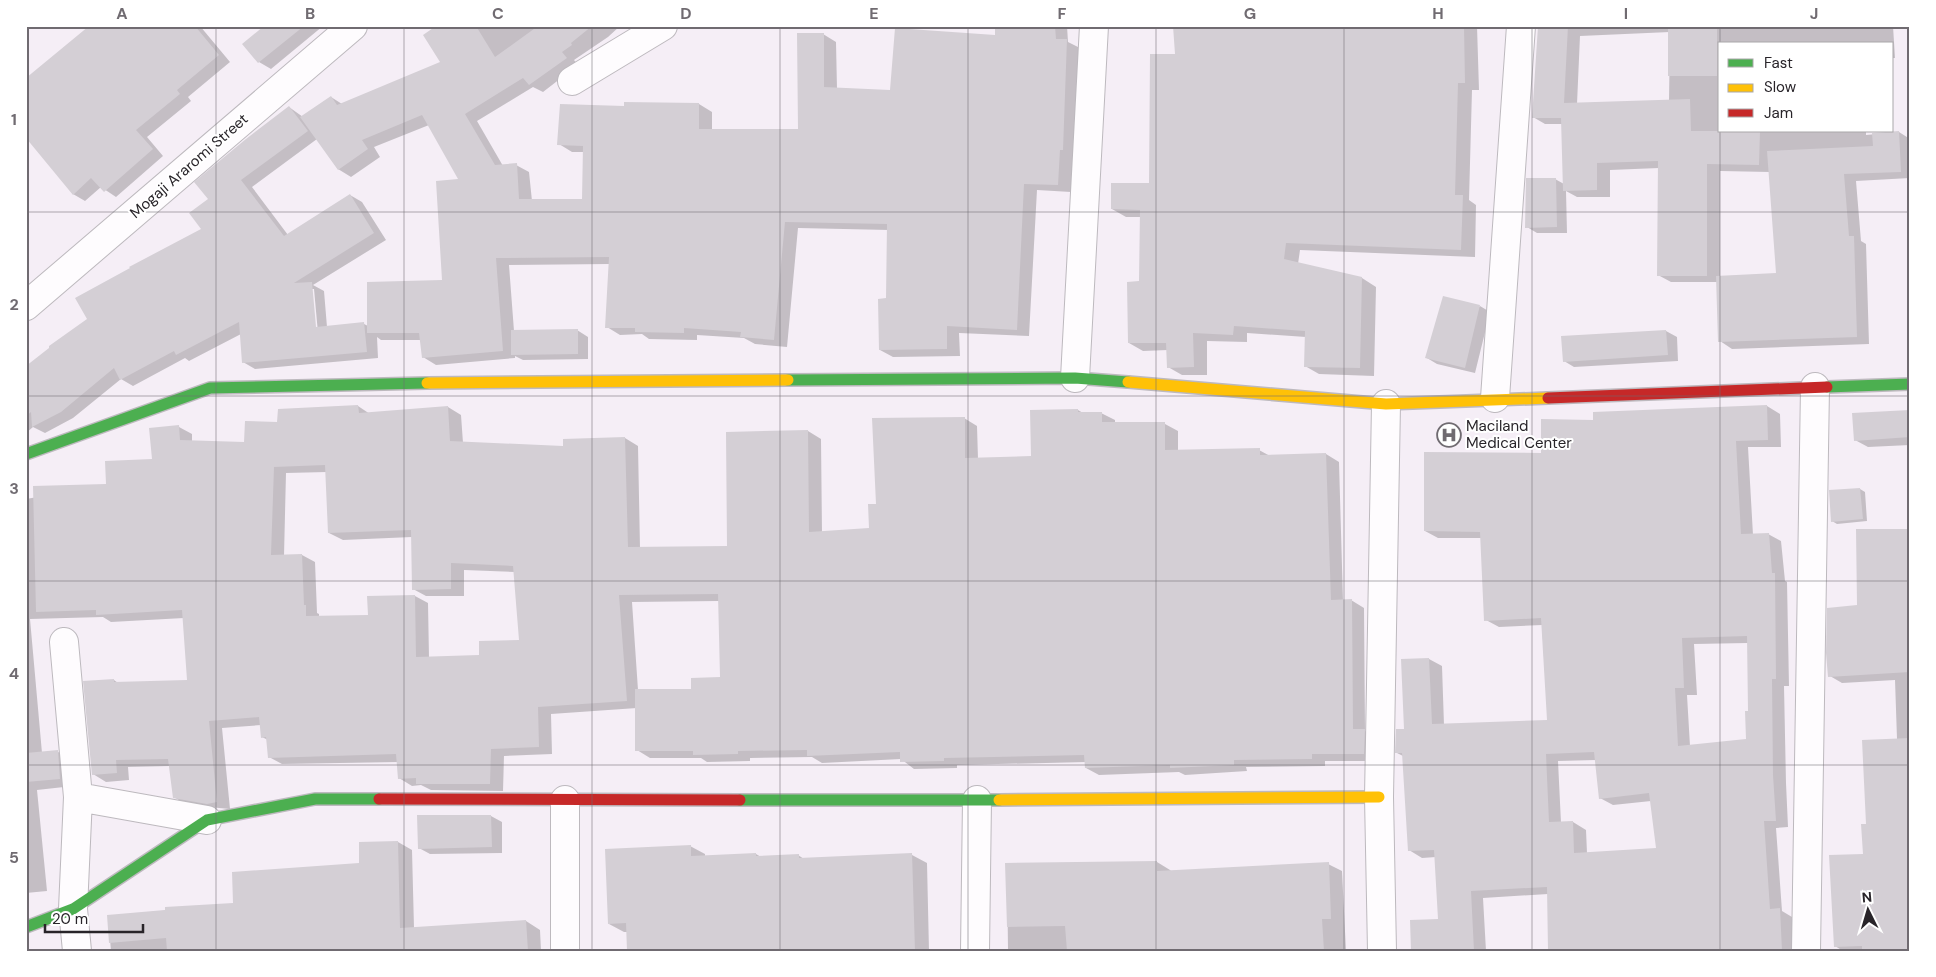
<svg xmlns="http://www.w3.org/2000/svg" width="1936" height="977" viewBox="0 0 1936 977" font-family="'DM Sans',sans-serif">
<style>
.shadow{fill:#0003;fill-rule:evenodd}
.building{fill:#d4cfd5;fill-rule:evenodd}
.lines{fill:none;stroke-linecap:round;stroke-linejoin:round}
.street-casing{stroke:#bdb9be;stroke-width:30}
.fast-casing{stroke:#bdb9be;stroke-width:14}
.slow-casing{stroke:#bdb9be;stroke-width:14}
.jam-casing{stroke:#bdb9be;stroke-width:14}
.street{stroke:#fefcfe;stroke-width:28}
.fast{stroke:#4caf50;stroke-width:11}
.slow{stroke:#ffc107;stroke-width:11}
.jam{stroke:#c62828;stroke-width:11}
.grid{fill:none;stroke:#706b71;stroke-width:1;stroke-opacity:0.55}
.labels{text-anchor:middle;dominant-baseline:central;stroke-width:4;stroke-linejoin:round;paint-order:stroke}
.street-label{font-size:15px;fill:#282429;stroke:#fff}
.poi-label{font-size:15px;fill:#282429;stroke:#fff;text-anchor:start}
.neatline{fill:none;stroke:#706b71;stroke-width:2}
.grid-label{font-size:16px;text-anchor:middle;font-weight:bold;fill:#706b71}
</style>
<rect width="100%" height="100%" fill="#f5eef6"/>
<path class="shadow" d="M90,26H200L230,62L188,97L191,101L147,137L163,156L116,197L101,187L85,201L73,194Z
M266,26H323L271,69L259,62Z
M439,26H620L608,37L574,60L578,65L543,92L533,87L477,121L503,166L516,165L529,172L532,201L583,200L585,152H572L559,144L625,107V103L699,104L712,112V130L799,131L823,34L836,42L837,89L891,91L996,36V26H1067L1068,42L1080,48L1075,156H1073L1071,192L1037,190L1029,336L959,333L960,356L893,357L880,350L887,300L889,230L798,228L787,347L755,344L744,338L697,335V340L649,339L642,334L620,335L607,327L610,264L509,265L514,331L577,330L588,337V359L523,360L515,356V358L436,365L423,357L421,340H381L377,337L378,358L255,369L243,362L241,334L189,361L185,358L133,386L121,379L73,418L45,433L33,427L26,433V368L203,230L210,199L289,107L303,117L331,97L342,104L442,63ZM429,125L460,180L444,282L368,326L364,324L327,327L324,291L313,285L386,240L362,202L350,195L288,235L252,187L317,139L338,169L351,177L380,157L374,147ZM311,289H314L318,333L315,334Z
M830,26H859V29H835Z
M1175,26H1477L1479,90H1472L1469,200L1476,205L1475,257L1300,250L1298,264L1362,278L1376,287L1374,376L1319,374L1305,366L1306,337L1247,333V342L1207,341V375H1182L1168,367V350L1143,351L1129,343L1140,283L1141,217H1126L1112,209L1150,185L1176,55Z
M1539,26H1893L1895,58H1892V44H1720V131H1866V135L1899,132L1910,139V178L1856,181L1861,241L1866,244L1869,344L1732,349L1720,341L1717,282H1671L1658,275L1659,168L1610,170V197H1577L1566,191L1567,233H1537L1527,227L1555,179L1564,184L1562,124H1545L1533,117ZM1670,32L1669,101L1577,104L1580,36ZM1720,171L1770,172L1777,275L1720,277Z
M1480,306L1490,312L1475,373L1437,364L1427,358Z
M1666,331L1677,337L1678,361L1574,367L1564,361L1562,337Z
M358,406L370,414L448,407L461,415L463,443L564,447L625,438L638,446L640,548L728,547L808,431L821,439L822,533L870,529L877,505L964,418L977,426L978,459L1033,458L1078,410L1083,413H1101L1115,420V423L1165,424L1178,431V451L1259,450L1270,456L1326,454L1339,462L1343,601L1351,600L1364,608L1365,731L1377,738V761H1325V766L1246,767L1247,771L1185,775L1179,772L1099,775L1086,768V762L957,765V768L914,769L901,759L822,763L812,757L750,758V761L707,762L701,758H650L637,750V708L551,714L552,754L504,756L503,791L431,790L421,785L412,786L399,778L398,762L282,764L269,757L268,740L262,737L261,725L222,728L230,809L187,805L174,797L170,766L128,767L129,780L106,782L93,774L114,680L118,683L188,681L184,618L111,622L103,617L30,619L42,753L58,752L71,759L73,786L37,790L47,891L26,893V499L107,485L153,461L179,427L192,434V442L246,444L278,424ZM327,472L329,533L343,540L412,537L413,589L426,596H464V570L515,572L521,641L481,656L429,658L428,603L415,596L369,616L319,617V614L317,613L315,562L302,555L284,556L286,473ZM719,601L721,678L693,691L638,690L632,602Z
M1767,406L1780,414L1781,447H1748L1753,535L1768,534L1781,541L1785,581L1787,582L1789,686H1784L1786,783L1788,827L1776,828L1782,911L1792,917L1795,951H1549L1548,894L1483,898L1486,951H1413L1440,920L1436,857L1422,858L1409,850L1403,756L1397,753L1429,659L1442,666L1444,725L1548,721L1542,625L1499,627L1486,620L1481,538H1438L1425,531L1595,421ZM1748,643L1749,712L1747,740L1690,746L1687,695H1697L1694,644ZM1596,760L1600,798L1613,805L1651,801L1657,849L1587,853L1586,830L1573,822L1561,823L1558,761Z
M1910,411V445L1868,447L1855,440Z
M1860,489L1865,492L1867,521L1837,524L1832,521Z
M1910,530V951H1843L1835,946L1864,855L1868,825L1897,739L1895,680L1842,683L1830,676L1859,607Z
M491,816L502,822V853L430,854L419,848Z
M398,842L412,850L414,928L526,921L540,930L541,951H111L108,916L235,904L361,864L360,843Z
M690,846L705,854V857L756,854L761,857L798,855L804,859L912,855L927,863L929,951H628L627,932H624L609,924Z
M1157,862L1170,870L1171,871L1328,864L1342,871L1346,951H1008L1007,864Z"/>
<path class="building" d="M89,26H195L219,55L177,90L180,94L136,130L153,149L104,192L91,178L73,195L26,138V78Z
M264,26H304L258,63L242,44Z
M436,26H476L495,57L538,26H592L571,43L572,45L562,52L567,58L529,85L523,78L465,114L495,165L517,163L519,199H582L583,146L557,145L560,104L624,106V102L699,103V129H798L797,33H824V87L890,90L895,28L995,35V26H1055L1056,39H1067L1063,150H1060L1058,185L1024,184L1017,330L947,326V349L879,350L878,299L886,298L887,224L785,222L774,340L740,337L741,332L684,328V333L635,332V328H605L609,257L496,258L503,351L422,358L419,333H367V282L442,280L436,181L458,179L422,115L362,140L368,149L338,170L300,117L331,96L337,105L440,62L423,35Z
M1173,26H1464L1465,83H1458L1455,195H1463L1461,250L1286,243L1284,259L1362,277L1360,368L1304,367L1305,331L1234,326L1233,335L1193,333L1194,367L1167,368L1166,343H1128L1127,282L1139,281L1140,210L1111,209V183H1149L1150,54H1175Z
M1538,26H1568L1564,103L1690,99L1691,131H1760L1759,165L1707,164V276H1657L1658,161L1597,163V190L1563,191L1561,118H1532Z
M1668,26H1717V76H1668Z
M289,106L308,131L241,180L284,236L350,194L374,233L294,283L312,282L316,327L364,322L367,352L242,363L239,322L176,355L174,351L120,380L114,368L61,412L32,427L31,412L26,416V366L49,348V346L87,319L75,298L130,268L129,267L201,229L189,213L208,199L194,182L246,139Z
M1899,131L1901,172L1844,174L1849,236H1854L1857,337L1718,342L1716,276L1776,273L1767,151L1873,146L1872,133Z
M1526,178H1556L1557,227L1525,228Z
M1443,296L1480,305L1465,368L1425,358Z
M578,329V354L511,355V330Z
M1666,330L1668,355L1563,362L1561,336Z
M358,405L359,413L448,406L450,441L563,446V439L625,437L628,547L727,546L726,432L808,430L809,532L869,528L868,504H876L872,418L965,417V458L1031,456L1030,410L1078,409V412H1102V422H1165V450L1260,448V455L1326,453L1331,600L1352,599L1353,729H1365L1364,754H1312V759L1234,760V765L1170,768V765L1085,768L1084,755L944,758V761L900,762V752L807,756V750L738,751V754L693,755V751H635V689H691V678L720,677L718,594L619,595L627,701L538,707L539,747L491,749L490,784H416V778L398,779L396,754L268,758L266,737L261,738L259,717L209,721L217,802L207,804L173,798L168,759L116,760L117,773L92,775L83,681L114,679V682L187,680L182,610L96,615V610L36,612L33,486L106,484L105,461L152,459L149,428L179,425L180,440L244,442L245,421L277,422L278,409ZM325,465L328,533L411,530L412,590L451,589V563L513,566L519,640L479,641V655L416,657L415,595L367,596L368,615L306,616V605H304L302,554L271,555L274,467Z
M1767,405L1768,440L1736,441L1741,534L1769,533L1772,573H1775L1776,679H1772L1773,775L1776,821H1764L1770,909L1780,908L1782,951H1548L1547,887L1471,891L1474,951H1411L1410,920L1438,919L1434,850L1408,851L1402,753H1395L1396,729H1404L1401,659L1429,658L1432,724L1547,720L1541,618L1484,621L1480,532L1424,531V452L1541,453V419L1593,420V412ZM1747,636L1748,711H1745L1746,739L1678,746L1675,688H1684L1682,638ZM1594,752L1599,799L1649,793L1656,848L1574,853L1573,821L1549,822L1546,754Z
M1910,410V437L1854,441L1852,413Z
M1860,488L1863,519L1831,522L1829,490Z
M1856,529H1910V672L1828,677L1826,653L1827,608L1857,605Z
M1910,738V951H1862V946L1834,947L1829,855L1863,854L1861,824H1866L1862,740Z
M58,750L60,779L26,782V753Z
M417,815H491L492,847L418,849Z
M398,841L400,928L526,920L528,951H167L166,938L109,943L107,915L165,910V907L233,903L232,872L359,863V842Z
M691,845V856L756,853V856L799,854V858L912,853L915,951H627L626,923L608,924L605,849Z
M1157,861V871L1329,862L1331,919H1322L1324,951H1067L1065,926L1007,927L1005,863Z"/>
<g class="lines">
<g class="street-casing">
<path id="street" d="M572,81L663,26
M26,306L353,26
M1075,378L1094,26
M1495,398L1521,26
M64,642L78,797L73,909L77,951
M78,797L207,820
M565,800V951
M975,951L977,800
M1382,951L1379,797L1386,404
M1806,951L1815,387"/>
</g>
<g class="fast-casing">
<path id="fast" d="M788,380L1075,378L1128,382
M1827,387L1910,384
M26,454L210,388L427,383
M740,800H999
M26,927L73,909L207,820L315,799H379"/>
</g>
<g class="slow-casing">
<path id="slow" d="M1128,382L1386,404L1548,398
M427,383L788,380
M999,800L1379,797"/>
</g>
<g class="jam-casing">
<path id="jam" d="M1548,398L1827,387
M379,799L740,800"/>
</g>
<use href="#street" class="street"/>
<use href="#fast" class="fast"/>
<use href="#slow" class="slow"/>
<use href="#jam" class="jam"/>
</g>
<path class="grid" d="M216,26V951M404,26V951M592,26V951M780,26V951M968,26V951M1156,26V951M1344,26V951M1532,26V951M1720,26V44M1720,131V951M26,212H1910M26,396H1910M26,581H1910M26,765H1910"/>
<defs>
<g id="hospital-ring" transform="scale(1.25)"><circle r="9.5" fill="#fff" stroke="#706b71" stroke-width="1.5"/><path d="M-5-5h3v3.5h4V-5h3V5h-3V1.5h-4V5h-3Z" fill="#706b71"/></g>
</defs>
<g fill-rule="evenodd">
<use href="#hospital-ring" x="1449" y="435"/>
</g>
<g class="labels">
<g class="street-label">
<text transform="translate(189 166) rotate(-41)">Mogaji Araromi Street</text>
</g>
<g class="poi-label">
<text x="1466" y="426">Maciland<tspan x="1466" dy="17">Medical Center</tspan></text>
</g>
</g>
<rect width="1936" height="977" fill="none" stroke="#ffffff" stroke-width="55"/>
<rect x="1718" y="42" width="175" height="90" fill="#ffffff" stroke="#a9a7a9"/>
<rect x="1728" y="59" width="25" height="8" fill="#4caf50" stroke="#a9a7a9"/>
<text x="1764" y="68" font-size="15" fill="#282429">Fast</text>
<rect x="1728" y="84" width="25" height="8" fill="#ffc107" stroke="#a9a7a9"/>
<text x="1764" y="92" font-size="15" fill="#282429">Slow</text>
<rect x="1728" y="109" width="25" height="8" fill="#c62828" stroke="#a9a7a9"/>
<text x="1764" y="118" font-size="15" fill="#282429">Jam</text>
<g transform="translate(1868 910) rotate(355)" stroke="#ffffff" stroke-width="4" paint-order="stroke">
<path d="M0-4L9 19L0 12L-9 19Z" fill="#282429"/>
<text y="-8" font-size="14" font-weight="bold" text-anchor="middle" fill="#282429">N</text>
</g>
<path d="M45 924v8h98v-8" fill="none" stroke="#282429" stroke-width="2.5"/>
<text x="52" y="924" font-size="15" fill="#282429" stroke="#ffffff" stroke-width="4" paint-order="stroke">20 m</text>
<rect x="28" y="28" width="1880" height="922" class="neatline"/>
<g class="grid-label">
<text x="122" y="19">A</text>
<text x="310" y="19">B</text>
<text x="498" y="19">C</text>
<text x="686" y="19">D</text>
<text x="874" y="19">E</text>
<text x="1062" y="19">F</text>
<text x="1250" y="19">G</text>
<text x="1438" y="19">H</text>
<text x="1626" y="19">I</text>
<text x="1814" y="19">J</text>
<text x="14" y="125">1</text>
<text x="14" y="310">2</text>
<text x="14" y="494">3</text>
<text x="14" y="679">4</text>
<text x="14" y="863">5</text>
</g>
</svg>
